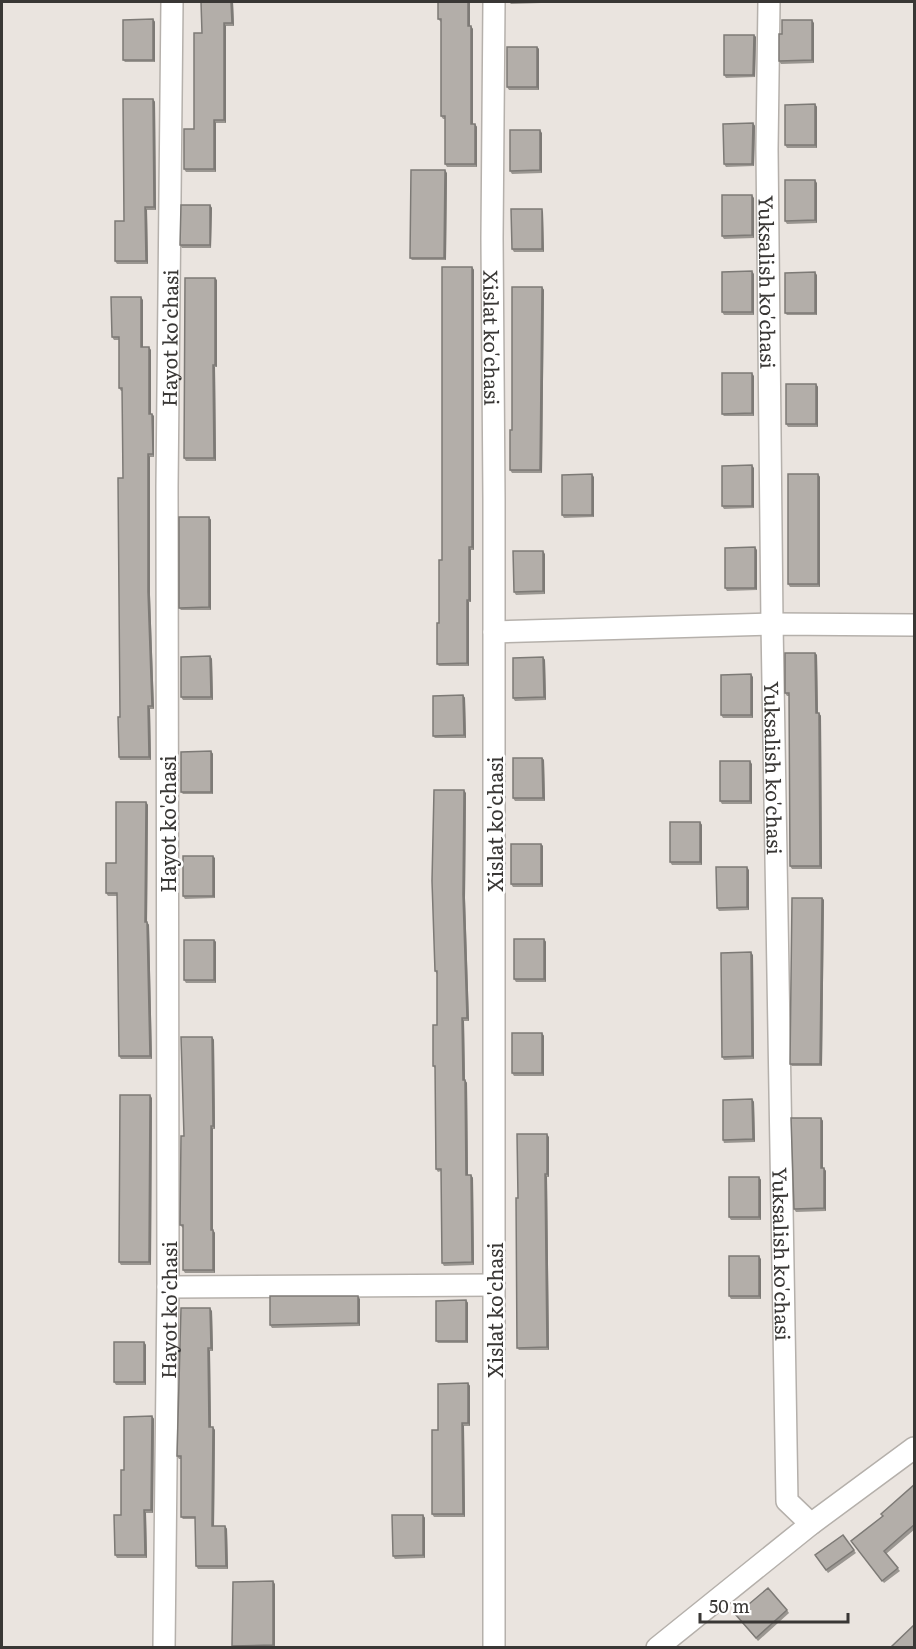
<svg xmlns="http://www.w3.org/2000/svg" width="916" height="1649" viewBox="0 0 916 1649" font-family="Literata,serif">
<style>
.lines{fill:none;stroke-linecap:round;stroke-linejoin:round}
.street-casing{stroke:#b5b0ab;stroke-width:24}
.street{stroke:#fff;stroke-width:21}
.wall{fill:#9a9691}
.shaded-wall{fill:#7d7a76}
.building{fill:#b3aea9;stroke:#7d7a76;stroke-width:1.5}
.labels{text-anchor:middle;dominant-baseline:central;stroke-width:5;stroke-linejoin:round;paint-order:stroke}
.street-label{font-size:20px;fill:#393735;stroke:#fff}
</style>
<rect width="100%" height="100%" fill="#eae4df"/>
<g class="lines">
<g class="street-casing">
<g id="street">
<path id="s1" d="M494,2L492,238L494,499V1648"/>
<path id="s2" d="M769,2L767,149L772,624L787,1501L811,1524"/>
<path d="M494,632L772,624L914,625"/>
<path d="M168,1287L494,1285"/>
<path id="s3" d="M164,1648L168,1287L167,487L172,2"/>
<path d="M657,1648L811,1524L914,1448"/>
</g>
</g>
<use href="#street" class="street"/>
</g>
<path class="wall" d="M201,2H233L234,26H226V123H216V172H186L184,169L194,129L202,33Z
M438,2L473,29V124H475L477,127V167H447L445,164V119H443L441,116V22L438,19Z
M509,2H541V3L511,4Z
M153,19L155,22V62H125L123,60Z
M814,23V63L781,64L779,61L782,34Z
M754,35L756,37L755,77L726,78L724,75Z
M537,47L539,49V90H509L507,87Z
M153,99L155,102L156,210H147L148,264H117L115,261L124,221Z
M815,104L817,107V148H787L785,145Z
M753,123L755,126L754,166L726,167L724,164Z
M542,133V173L512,174L510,171Z
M447,173L446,260H412L410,258Z
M817,183V223L787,224L785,221Z
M754,198V238L724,239L722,236Z
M210,205L212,208L211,248H182L180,245Z
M543,212L544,252H514L512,249Z
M472,267L474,270V550H471V602H469V666H439L437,664L442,560Z
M754,274V315H724L722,312Z
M817,275V315H787L785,313Z
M217,280V367H215L216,461H186L184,458Z
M542,287L544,290L542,473H512L510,470L512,430Z
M143,300V347L151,350V414L154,416V457H150V595L154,709H150L151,760H120L119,757L120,717L123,478L122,391H121L119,388V340H114L112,337Z
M754,376V416H724L722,414Z
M816,384L818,387V427H788L786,424Z
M754,468V508L724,509L722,506Z
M818,474L820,477V587H790L788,584Z
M594,477V517L564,518L562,515Z
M209,517L211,520V610H181L179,608Z
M757,550V590L727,591L725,588Z
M545,554V594L516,595L514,592Z
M815,653L817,655L818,713H819L821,716L822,869H792L790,866L789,696H787L785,693Z
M210,656L212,659L213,700H183L181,697Z
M543,657L545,660L546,700L515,701L513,698Z
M753,677V718H723L721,715Z
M463,695L465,698L466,738H435L433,736Z
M211,751L213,754V794H183L181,792Z
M542,758L544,760L545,801H515L513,798Z
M752,764V804H722L720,801Z
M466,793L465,898L469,1021H464L465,1080L467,1083L468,1175H471L473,1178L474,1265L444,1266L442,1263L441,1171L438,1172L436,1169L435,1068L433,1066L437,1025V974L435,971Z
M146,802L148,805L147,922L149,925L152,1059H121L119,1056L117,896H108L106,893L116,863Z
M700,822L702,825V865H672L670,862Z
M541,844L543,846V887H513L511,884Z
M215,858V898L185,899L183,896Z
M749,870V910L719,911L717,908Z
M822,898L824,900L822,1066H792L790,1064Z
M544,939L546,942V982H516L514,979Z
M214,940L216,942V983H186L184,980Z
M753,955L754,1059L724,1060L722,1057Z
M542,1033L544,1036V1076H514L512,1073Z
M212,1037L214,1040L215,1129H213V1230L215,1233V1273H185L183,1270V1228L180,1225L184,1136Z
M152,1098L151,1265H121L119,1262Z
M752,1099L754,1102L755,1142L724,1143L723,1140Z
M821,1118L823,1121V1168L826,1171V1211L796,1212L794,1209Z
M549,1137V1177H547L549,1350H519L517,1348L518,1198Z
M759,1177L761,1180V1220H731L729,1217Z
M761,1259V1299H731L729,1296Z
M360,1299V1326L272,1328L270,1325Z
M466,1300L468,1303V1343H438L436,1341Z
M212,1311L213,1351H210L211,1427L215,1430L214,1526H225L227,1529L228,1569H198L196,1566L195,1519H183L181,1517V1459H179L177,1456Z
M144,1342L146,1345V1385H116L114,1382Z
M468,1383L470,1386V1426H464L465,1517H434L432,1514L438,1430Z
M152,1416L154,1419L153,1513H146L147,1558H117L115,1555L121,1515L124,1470Z
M915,1484V1529L886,1554L900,1571L884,1583L851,1541L883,1517Z
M423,1515L425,1518V1558L395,1559L393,1556Z
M843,1535L856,1553L828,1573L815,1555Z
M275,1584V1647H233L232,1646Z
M787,1610L789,1613L758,1641L738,1618Z"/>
<path class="shaded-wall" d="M231,2H233L234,26L232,23Z
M468,2H470V29L468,26Z
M153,19L155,22V62L153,60Z
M812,20L814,23V63L812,60Z
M224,23L226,26V123L224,120Z
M471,26L473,29V127L471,124Z
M754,35L756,37L755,77L753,75Z
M537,47L539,49V90L537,87Z
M153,99L155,102L156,210L154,207Z
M815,104L817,107V148L815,145Z
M214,120L216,123V172L214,169Z
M753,123L755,126L754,166L752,164Z
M475,124L477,127V167L475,164Z
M540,130L542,133V173L540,170Z
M445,170L447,173L446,260L444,258Z
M815,180L817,183V223L815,220Z
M752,195L754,198V238L752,235Z
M210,205L212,208L211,248L210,245Z
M145,207L147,210L148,264L146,261Z
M542,209L543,212L544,252L542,249Z
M472,267L474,270V550L472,547Z
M752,271L754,274V315L752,312Z
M815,272L817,275V315L815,313Z
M215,278L217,280V367L215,365Z
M542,287L544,290L542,473L540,470Z
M141,297L143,300V350L141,347Z
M149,347L151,350V417L149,414Z
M213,365L215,367L216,461L214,458Z
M752,373L754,376V416L752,413Z
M816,384L818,387V427L816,424Z
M152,414L154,416V457L153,454Z
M148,454L150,457V595L154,709L152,706L148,592Z
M752,465L754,468V508L752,506Z
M592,474L594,477V517L592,515Z
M818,474L820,477V587L818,584Z
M209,517L211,520V610L209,607Z
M469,547L471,550V602L469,600Z
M755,547L757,550V590L755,588Z
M543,551L545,554V594L543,591Z
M467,600L469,602V666L467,663Z
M815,653L817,655L818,716L816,713Z
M210,656L212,659L213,700L211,697Z
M543,657L545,660L546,700L544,697Z
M751,674L753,677V718L751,715Z
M463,695L465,698L466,738L464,735Z
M148,706L150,709L151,760L149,757Z
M819,713L821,716L822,869L820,866Z
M211,751L213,754V794L211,792Z
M542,758L544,760L545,801L543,798Z
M750,761L752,764V804L750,801Z
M464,790L466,793L465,898L469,1021L467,1018L463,895Z
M146,802L148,805L147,925L145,922Z
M700,822L702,825V865L700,862Z
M541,844L543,846V887L541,884Z
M213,856L215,858V898L213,896Z
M747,867L749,870V910L747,907Z
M822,898L824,900L822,1066L820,1064Z
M147,922L149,925L152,1059L150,1056Z
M544,939L546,942V982L544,979Z
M214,940L216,942V983L214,980Z
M751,952L753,955L754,1059L752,1056Z
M462,1018L464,1021L465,1083L463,1080Z
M542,1033L544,1036V1076L542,1073Z
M212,1037L214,1040L215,1129L213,1126Z
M465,1080L467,1083L468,1178L466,1175Z
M150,1095L152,1098L151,1265L149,1262Z
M752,1099L754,1102L755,1142L753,1139Z
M821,1118L823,1121V1171L821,1168Z
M211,1126L213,1129V1233L211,1230Z
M547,1134L549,1137V1177L547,1174Z
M824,1168L826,1171V1211L824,1208Z
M545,1174L547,1177L549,1350L547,1347Z
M471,1175L473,1178L474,1265L472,1262Z
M759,1177L761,1180V1220L759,1217Z
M213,1230L215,1233V1273L213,1270Z
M759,1256L761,1259V1299L759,1296Z
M358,1296L360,1299V1326L358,1323Z
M466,1300L468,1303V1343L466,1341Z
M210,1308L212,1311L213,1351L211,1348Z
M144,1342L146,1345V1385L144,1382Z
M208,1348L210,1351L211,1430L209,1427Z
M468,1383L470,1386V1426L468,1423Z
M152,1416L154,1419L153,1513L151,1510Z
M462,1423L464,1426L465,1517L463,1514Z
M213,1427L215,1430L214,1529L212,1526Z
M144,1510L146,1513L147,1558L145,1555Z
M423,1515L425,1518V1558L423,1555Z
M225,1526L227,1529L228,1569L226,1566Z
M273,1581L275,1584V1647L273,1645Z"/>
<path class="building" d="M201,2H231L232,23H224V120H214V169H184V129H194V33H202Z
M438,2H468V26H471V124H475V164H445V116H441V19H438Z
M153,19V60H123V20Z
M782,20H812V60L779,61V34H782Z
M724,35H754L753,75H724Z
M507,47H537V87H507Z
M123,99H153L154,207H145L146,261H115V221H124Z
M815,104V145H785V105Z
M753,123L752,164H724L723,124Z
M510,130H540V170L510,171Z
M411,170H445L444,258H410Z
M785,180H815V220L785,221Z
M722,195H752V235L722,236Z
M181,205H210V245H180Z
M511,209H542V249H512Z
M442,267H472V547H469V600H467V663L437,664V623H439V560H442Z
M752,271V312H722V272Z
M815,272V313H785V273Z
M185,278H215V365H213L214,458H184Z
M512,287H542L540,470H510V430H512Z
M111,297H141V347H149V414H152L153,454H148V592L152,706H148L149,757H119L118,717H120L118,478H123L122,388H119V337H112Z
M722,373H752V413L722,414Z
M786,384H816V424H786Z
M752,465V506H722V466Z
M592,474V515H562V475Z
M788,474H818V584H788Z
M179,517H209V607L179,608Z
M755,547V588H725V548Z
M513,551H543V591L514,592Z
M785,653H815L816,713H819L820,866H790L789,693H785Z
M210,656L211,697H181V657Z
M543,657L544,697L513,698V658Z
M751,674V715H721V675Z
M463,695L464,735L433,736V696Z
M211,751V792H181V752Z
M513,758H542L543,798H513Z
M720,761H750V801H720Z
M434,790H464L463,895L467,1018H462L463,1080H465L466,1175H471L472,1262L442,1263L441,1169H436L435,1066H433V1025H437V971H435L432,881Z
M116,802H146L145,922H147L150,1056H119L117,893H106V863H116Z
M670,822H700V862H670Z
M511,844H541V884H511Z
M183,856H213V896H183Z
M716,867H747V907L717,908Z
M792,898H822L820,1064H790Z
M514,939H544V979H514Z
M184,940H214V980H184Z
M751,952L752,1056L722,1057L721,953Z
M512,1033H542V1073H512Z
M181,1037H212L213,1126H211V1230H213V1270H183V1225H180L181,1136H184Z
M120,1095H150L149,1262H119Z
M752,1099L753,1139L723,1140V1100Z
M791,1118H821V1168H824V1208L794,1209Z
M517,1134H547V1174H545L547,1347L517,1348L516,1198H518Z
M729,1177H759V1217H729Z
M729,1256H759V1296H729Z
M270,1296H358V1323L270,1325Z
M466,1300V1341H436V1301Z
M181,1308H210L211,1348H208L209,1427H213L212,1526H225L226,1566H196L195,1517H181V1456H177Z
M114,1342H144V1382H114Z
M468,1383V1423H462L463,1514H432V1430H438V1384Z
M152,1416L151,1510H144L145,1555H115L114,1515H121V1470H124V1417Z
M915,1484V1524L884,1551L898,1568L882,1581L851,1541L883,1516L881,1514Z
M392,1515H423V1555L393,1556Z
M843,1535L854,1550L826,1570L815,1555Z
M273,1581V1645L232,1646L233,1582Z
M768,1588L787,1610L756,1638L736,1615Z
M915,1624V1647H891Z"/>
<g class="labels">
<g class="street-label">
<text stroke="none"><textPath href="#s2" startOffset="280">Yuksalish ko'chasi</textPath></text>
<text stroke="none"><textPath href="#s1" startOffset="336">Xislat ko'chasi</textPath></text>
<text stroke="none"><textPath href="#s3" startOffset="1310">Hayot ko'chasi</textPath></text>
<text stroke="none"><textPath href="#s2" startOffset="766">Yuksalish ko'chasi</textPath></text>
<text transform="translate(167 824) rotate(-90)">Hayot ko'chasi</text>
<text transform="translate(494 824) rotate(-90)">Xislat ko'chasi</text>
<text stroke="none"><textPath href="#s2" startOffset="1252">Yuksalish ko'chasi</textPath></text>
<text stroke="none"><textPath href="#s3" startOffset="338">Hayot ko'chasi</textPath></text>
<text transform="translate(494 1310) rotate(-90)">Xislat ko'chasi</text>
</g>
</g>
<rect width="916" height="1649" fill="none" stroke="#393735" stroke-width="6"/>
<path d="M700 1613v9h148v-9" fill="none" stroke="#393735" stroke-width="3"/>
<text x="709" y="1613" font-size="18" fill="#393735" stroke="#ffffff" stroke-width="4.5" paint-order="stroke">50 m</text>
</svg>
